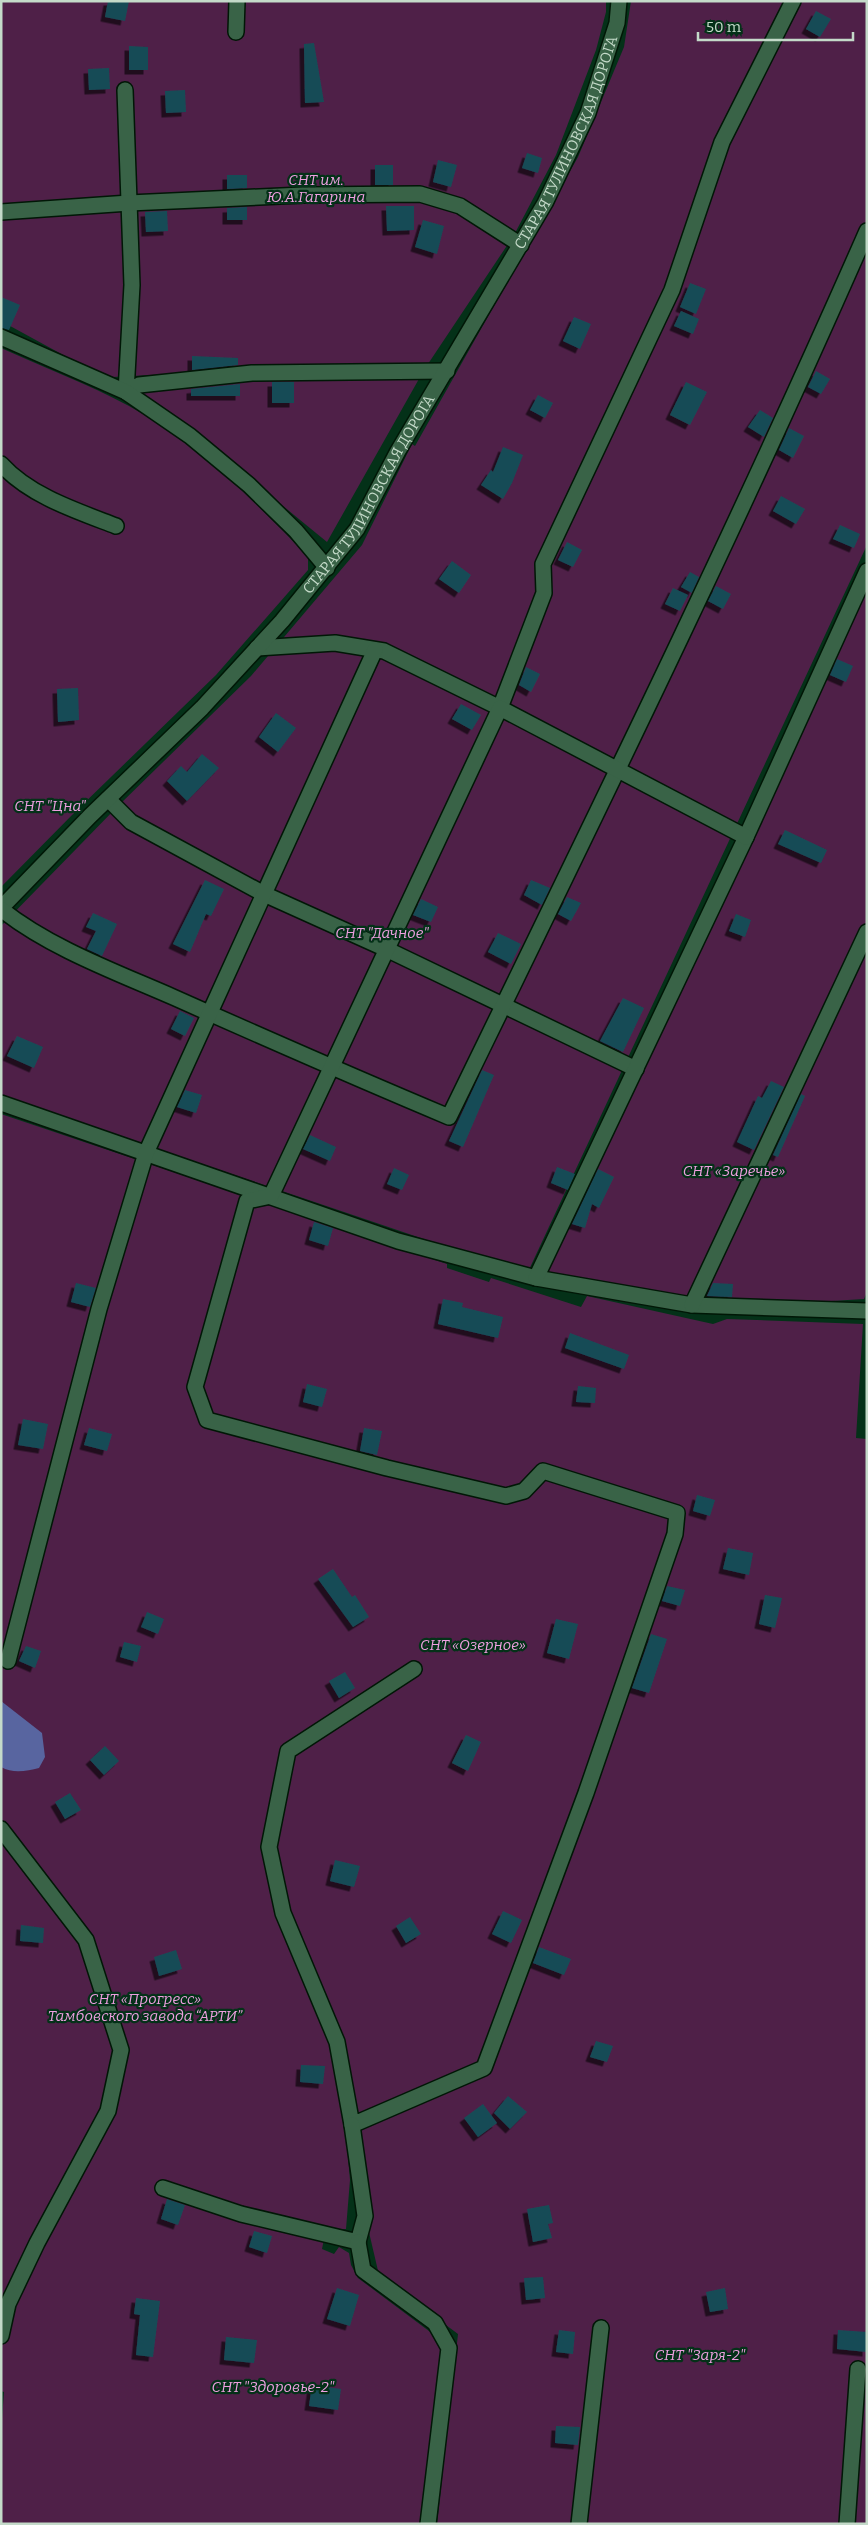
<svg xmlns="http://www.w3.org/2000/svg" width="868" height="2525" viewBox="0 0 868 2525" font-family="Bitter,serif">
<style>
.green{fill:#4f2048}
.water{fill:#5865a0}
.building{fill:#184c57;filter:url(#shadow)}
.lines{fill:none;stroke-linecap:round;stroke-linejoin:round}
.minor-casing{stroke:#001706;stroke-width:18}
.minor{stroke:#396347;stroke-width:15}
.labels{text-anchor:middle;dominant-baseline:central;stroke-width:4.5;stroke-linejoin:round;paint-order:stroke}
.street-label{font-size:15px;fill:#c4dac9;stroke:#043118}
.park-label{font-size:15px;font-style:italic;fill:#ee9fe0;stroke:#043118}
</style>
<defs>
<filter id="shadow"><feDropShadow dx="-4.5" dy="4.5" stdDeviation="0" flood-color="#0009"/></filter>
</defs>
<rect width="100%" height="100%" fill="#043118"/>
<path class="green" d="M1,1H606V12L596,50L556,155L514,235L424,370L327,542L217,452L141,396L147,386L265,381L264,369L113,377L76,362L1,321Z
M631,1H867V545L527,1274L1,1096V926L117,807L251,676L362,545L412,444L415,446L578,157L624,47Z
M1,348C43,367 88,384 129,406C198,444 255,501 308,557V570L216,675L76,811L1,887Z
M867,573V1292L864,1299L751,1306L702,1303L546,1275Z
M1,1114L447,1264V1268L489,1282L491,1278L581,1307L587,1296L713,1324L727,1319L863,1324L856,1438L867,1439V2524H437L458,2334L379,2275L346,2134L350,2180L346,2229H326L322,2249L334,2254L339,2247L349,2253L351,2265L358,2278L441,2340V2371L423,2524H1V2431L4,2392L1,2391Z"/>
<path class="water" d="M1,1701L42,1733L45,1757L39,1768C27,1771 13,1774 1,1767Z"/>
<path class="building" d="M108,1H129L125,21L105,17Z
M816,11L831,19L820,37L806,29Z
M314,43L324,102L305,103L304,44Z
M129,46L148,47V70H129Z
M109,68L110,89L89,90L88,69Z
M185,90L186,112L166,113L165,91Z
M527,153L542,158L538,173L522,168Z
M438,160L457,165L451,187L433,182Z
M375,165H393V185H375Z
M227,175H247V188L227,189Z
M386,206H414V230L387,231Z
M247,207V220H227V208Z
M167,211L168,231L146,232L145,212Z
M423,220L444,226L437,254L415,247Z
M690,283L706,289L696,314L680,307Z
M1,297L20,305L9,330L1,328Z
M681,311L699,319L693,334L674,326Z
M574,317L591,324L580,349L563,341Z
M192,356L238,358V365L192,370Z
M816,371L830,379L821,394L808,387Z
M272,382H294V403H272Z
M686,382L707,392L690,425L670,415Z
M240,384V396H191V389Z
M538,395L553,403L545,418L530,410Z
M760,410L773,418L764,437L748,427Z
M789,428L804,436L793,458L779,450Z
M503,447L523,455L512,483L503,499L481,485L491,470L493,472Z
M781,496L805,509L796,524L773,511Z
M840,525L860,534L854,548L833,539Z
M567,542L582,550L573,567L558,560Z
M452,561L471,575L459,593L439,579Z
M690,572L699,577L692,593L681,587Z
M716,586L731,594L723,609L708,601Z
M673,588L688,595L680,611L665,604Z
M837,659L853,666L846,682L830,675Z
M526,667L540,674L531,692L519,685Z
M78,688L79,720L58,722L57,689Z
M461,704L481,715L472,730L452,719Z
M276,713L296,728L278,752L259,737Z
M202,754L219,768L187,801L167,781L181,766L187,772Z
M785,830L827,850L821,863L778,844Z
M205,880L224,889L211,916L206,914L190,952L173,944Z
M531,880L550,888L542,905L524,895Z
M567,897L581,903L571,921L558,914Z
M421,899L438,907L431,922L413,915Z
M93,913L117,924L102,956L87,949L96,931L86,927Z
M736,914L751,920L745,937L729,931Z
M498,933L521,944L511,964L488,952Z
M623,998L644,1008L623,1052L600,1041Z
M180,1011L194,1018L185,1036L171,1029Z
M17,1036L43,1047L34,1068L7,1056Z
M482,1070L494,1075L463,1147L449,1141Z
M771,1081L784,1087L754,1150L737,1142L758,1096L762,1098Z
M185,1090L202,1095L196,1113L177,1107Z
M801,1094L805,1096L778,1157L773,1155Z
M310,1135L336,1147L330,1161L303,1149Z
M557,1167L575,1174L568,1190L551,1183Z
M394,1168L409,1175L402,1190L387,1184Z
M598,1169L614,1177L599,1208L592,1204L585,1228L572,1224Z
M314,1222L333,1228L328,1246L309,1240Z
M76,1283L96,1288L90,1307L71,1302Z
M713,1283L733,1284L732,1297L707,1296Z
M443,1299L463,1303L462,1307L503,1317L498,1338L438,1324Z
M570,1333L629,1355L624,1369L565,1348Z
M307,1384L327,1389L322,1407L303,1402Z
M578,1386L596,1388L595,1403L576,1402Z
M23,1419L48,1424L43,1449L18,1445Z
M89,1428L112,1434L107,1451L84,1445Z
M364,1428L382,1431L377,1455L360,1451Z
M697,1495L715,1500L710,1516L693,1511Z
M728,1548L753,1553L749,1575L723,1569Z
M333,1569L352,1597L355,1595L369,1617L353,1627L318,1579Z
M667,1586L685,1590L680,1606L662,1601Z
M765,1595L782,1598L775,1628L759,1624Z
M147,1612L164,1619L158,1634L141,1627Z
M556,1619L578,1624L569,1659L547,1653Z
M651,1634L667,1639L649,1693L632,1688Z
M124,1642L141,1646L137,1662L120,1657Z
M26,1646L41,1651L35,1668L19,1661Z
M345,1672L355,1688L339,1698L329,1681Z
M466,1735L481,1742L468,1771L452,1763Z
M105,1746L119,1761L104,1775L90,1760Z
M70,1793L81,1810L65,1819L55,1802Z
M335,1860L360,1866L354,1887L330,1881Z
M503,1911L522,1920L511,1943L492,1934Z
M410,1917L421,1934L406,1943L396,1926Z
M21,1925L44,1928L43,1943L20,1941Z
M539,1947L571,1959L564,1975L533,1963Z
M176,1950L182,1969L159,1976L154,1957Z
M596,2041L613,2046L607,2062L590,2057Z
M301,2065L325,2066L323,2084L300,2082Z
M508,2096L527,2112L510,2129L494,2113Z
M483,2104L497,2123L478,2137L464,2118Z
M167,2199L185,2205L178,2225L161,2219Z
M549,2205L553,2223L548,2224L552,2238L533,2242L527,2209Z
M254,2231L272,2236L267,2253L249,2247Z
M543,2277L545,2298L526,2300L524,2278Z
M337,2288L359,2295L350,2326L327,2319Z
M725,2288L728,2309L710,2312L706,2292Z
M136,2298L160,2301L153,2357L136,2355L140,2315L134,2314Z
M559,2330L575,2332L573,2354L556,2352Z
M838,2330L867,2332V2352L837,2349Z
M226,2337L257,2340L254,2363L224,2360Z
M312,2385L341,2389L338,2410L309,2406Z
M556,2426L580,2427L578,2445L555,2443Z"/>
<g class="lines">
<g class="minor-casing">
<g id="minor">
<path d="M236,32L237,1"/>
<path d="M125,90L132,285L126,392L139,385L252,373L447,371"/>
<path d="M1,212L129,203L302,195L420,194L460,206L521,245"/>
<path d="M1,337L126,392L190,436L249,485L296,531L327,568"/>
<path d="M1,464C30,496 77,511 116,526"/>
<path d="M257,648L335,643L384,651L500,708L544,593L543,564L672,290L722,142L793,1"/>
<path d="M108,799L131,822L264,894L386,949L636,1069"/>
<path id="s1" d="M1,908L90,816L202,708L282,621L357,529L398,451L545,203L588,113L617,23L619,1"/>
<path d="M1,909C50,948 116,972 173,997C265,1038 356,1078 449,1117C592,823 736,530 867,231"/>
<path d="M1,1103L398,1241L536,1278L692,1305L867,1311"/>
<path d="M536,1278L746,837L867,571"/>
<path d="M692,1305L867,932"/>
<path d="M8,1661L99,1309L146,1153L375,650"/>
<path d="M414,1669L288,1751L269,1847L283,1913L337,2042L352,2125L484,2068L586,1793L675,1534L677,1513L543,1471L524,1491L506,1496L387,1468L207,1420L195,1387L247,1201L271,1196L500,708L746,837"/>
<path d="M1,1829L86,1940L121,2050L108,2111L37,2243L8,2304L1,2336"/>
<path d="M163,2188L241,2214L358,2242L365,2216L352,2125"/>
<path d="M358,2242L363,2270L435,2323L449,2348L428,2524"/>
<path d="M579,2524L601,2328"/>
<path d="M847,2524L858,2369"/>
</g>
</g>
<use href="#minor" class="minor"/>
</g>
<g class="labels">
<g class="street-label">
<text stroke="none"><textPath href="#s1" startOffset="961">СТАРАЯ ТУЛИНОВСКАЯ ДОРОГА</textPath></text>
<text stroke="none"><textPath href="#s1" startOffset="556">СТАРАЯ ТУЛИНОВСКАЯ ДОРОГА</textPath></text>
</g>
<g class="park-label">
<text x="316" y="180">СНТ им.<tspan x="316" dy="17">Ю.А.Гагарина</tspan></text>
<text x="50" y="806">СНТ "Цна"</text>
<text x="382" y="933">СНТ "Дачное"</text>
<text x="734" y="1171">СНТ «Заречье»</text>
<text x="473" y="1645">СНТ «Озерное»</text>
<text x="145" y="1999">СНТ «Прогресс»<tspan x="145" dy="17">Тамбовского завода “АРТИ”</tspan></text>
<text x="700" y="2355">СНТ "Заря-2"</text>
<text x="273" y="2387">СНТ "Здоровье-2"</text>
</g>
</g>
<rect width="868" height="2525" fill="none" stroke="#c4dac9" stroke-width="5"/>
<path d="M698 32v8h155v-8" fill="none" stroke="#c4dac9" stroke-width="2.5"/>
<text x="706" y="32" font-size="15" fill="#c4dac9" stroke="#043118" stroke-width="4" paint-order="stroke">50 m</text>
</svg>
